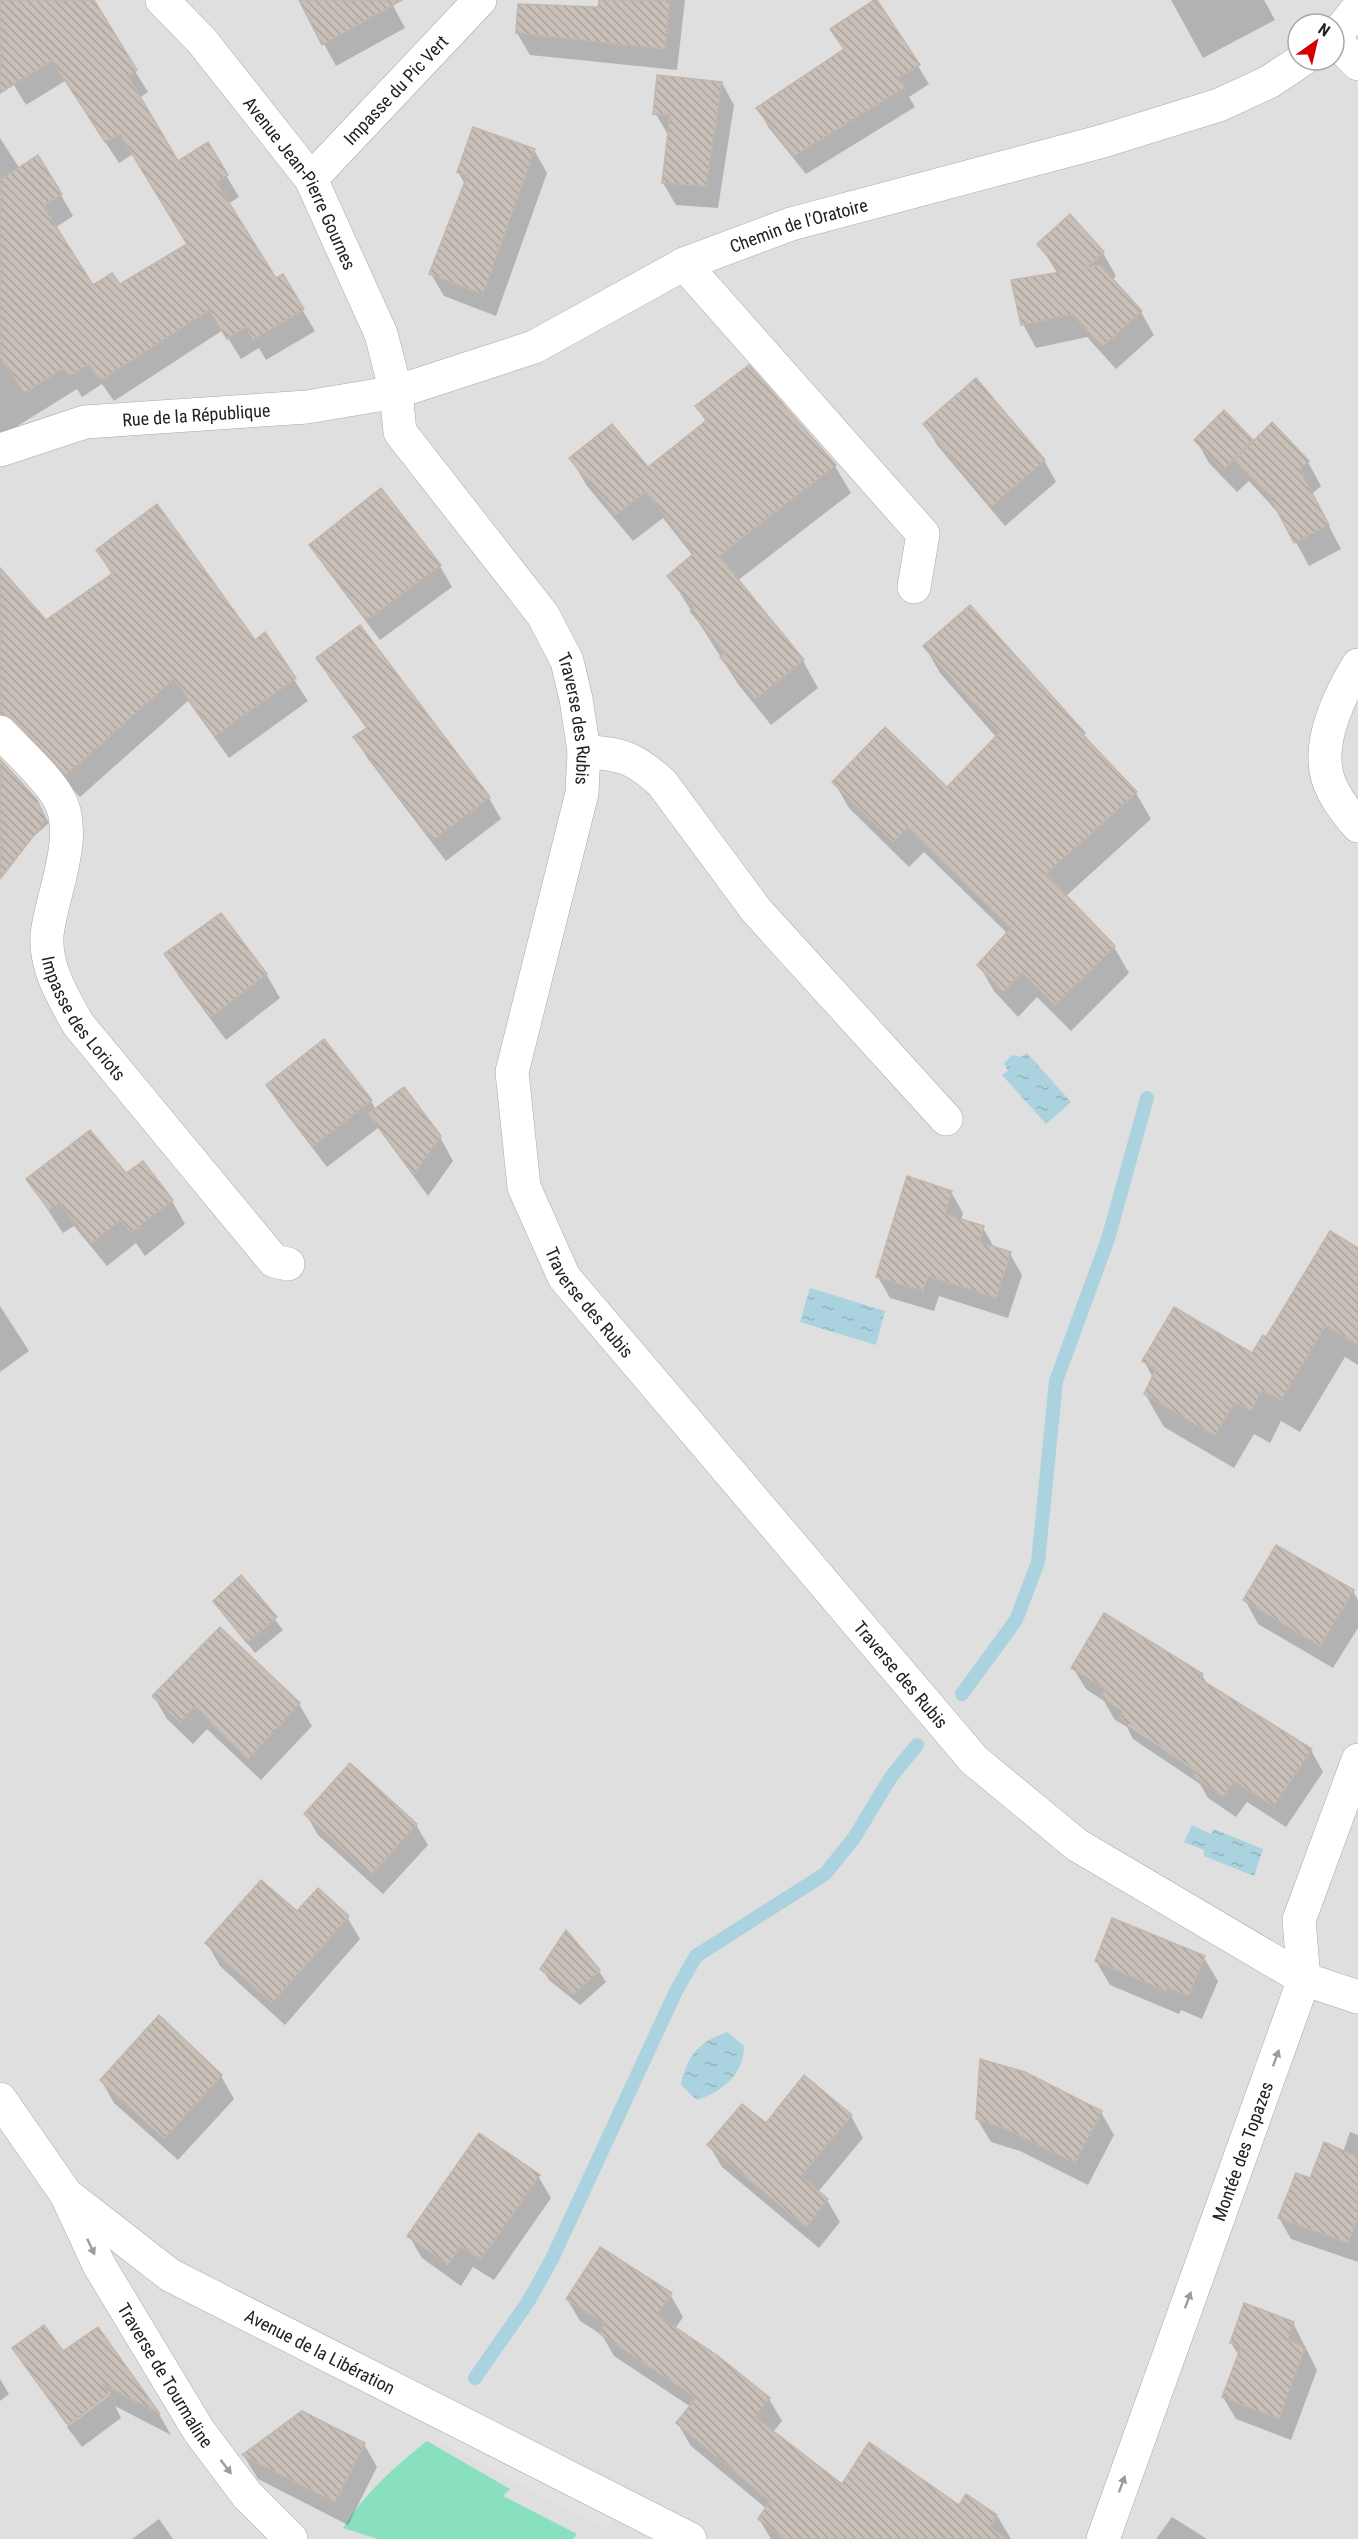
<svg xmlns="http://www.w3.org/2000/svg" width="1358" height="2539" viewBox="0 0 1358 2539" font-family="'Roboto Condensed',sans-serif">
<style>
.residential{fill:#e0dfdf;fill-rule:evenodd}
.pitch{fill:#88e0be}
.parking{fill:#e2e2e2}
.water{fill:url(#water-ripples)}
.shadow{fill:#0003;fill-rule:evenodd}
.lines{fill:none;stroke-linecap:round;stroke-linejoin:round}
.stream{stroke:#aad3df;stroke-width:14}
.building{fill:url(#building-back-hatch);stroke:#c4b6ab;stroke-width:1.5}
.minor-casing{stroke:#a9a9a9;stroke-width:34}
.tertiary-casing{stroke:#a9a9a9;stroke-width:34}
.minor{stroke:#fff;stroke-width:33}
.tertiary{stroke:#fff;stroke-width:33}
.oneway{fill:#9c9c9c}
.labels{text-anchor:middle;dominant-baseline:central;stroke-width:4.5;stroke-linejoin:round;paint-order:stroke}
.street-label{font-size:18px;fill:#222;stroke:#fff}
</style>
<defs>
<pattern id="water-ripples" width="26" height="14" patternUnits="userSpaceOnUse" patternTransform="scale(1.5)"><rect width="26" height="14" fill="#aad3df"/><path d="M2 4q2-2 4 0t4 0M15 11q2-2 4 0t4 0" fill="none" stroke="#92b5bf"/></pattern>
<pattern id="building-back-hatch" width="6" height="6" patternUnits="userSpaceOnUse" patternTransform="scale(1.5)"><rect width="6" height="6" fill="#c7bfb8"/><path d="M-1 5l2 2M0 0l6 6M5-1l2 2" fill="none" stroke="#aba49e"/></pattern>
</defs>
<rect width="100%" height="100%" fill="#f2efe9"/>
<path class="residential" d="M0,0H1358V2539H0ZM1298,24H1334V60H1298Z"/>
<path class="pitch" d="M427,2441L510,2489L503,2496L577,2534L573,2539H378L343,2528C365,2493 395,2466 427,2441Z"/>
<path class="parking" d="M448,2425L616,2514L607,2530L438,2441Z"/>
<path class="water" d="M1027,1053L1071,1102L1046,1124L1002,1075L1008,1071L1004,1063L1012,1055L1021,1057Z
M810,1288L885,1311L876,1345L800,1322Z
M1192,1825L1211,1834L1214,1829L1263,1849L1254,1876L1204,1856V1850L1184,1842Z
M727,2032L744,2046C744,2074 722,2092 697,2100L681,2085C687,2055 699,2042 727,2032Z"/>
<path class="shadow" d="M0,0H55L135,71L148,92L139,98L177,163L207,144L239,197L228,204L275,280L282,276L315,331L266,360L259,348L241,359L223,330L114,401L102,384L82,397L77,389L0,437V456V138L20,169L37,157L61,195L73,216L55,228L92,288L120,286L188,245L133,154L119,163L65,81L26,105L0,62Z
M300,0H390L405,28L336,66Z
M600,0H685L677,70L530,55L517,33L600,8Z
M1171,0H1264L1275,20L1203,58Z
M832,30L918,66L929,84L909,97L915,107L806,174L769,128L758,109L844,50Z
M722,83L734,105L718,208L676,205L663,183L669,136L655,113Z
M534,150L547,173L496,316L444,296L431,274L465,184L458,172Z
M1039,244L1103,253L1116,276L1112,280L1141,312L1154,335L1116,369L1087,337L1036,348L1023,324L1058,274Z
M697,407L835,466L851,493L737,581L803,661L818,688L771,725L738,684L669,576L693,556L663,518L633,541L587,486L571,459L648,469L706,422Z
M925,424L1044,460L1056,482L1005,526L937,445Z
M1272,425L1308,462L1321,486L1312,494L1341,549L1309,566L1282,517L1249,481L1237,492L1209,463L1196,440H1252L1254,443Z
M381,490L440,566L452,587L380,640L324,566L311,545Z
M98,551L255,642L264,634L308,701L229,758L188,701L80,797L33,746L0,681V570L46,622L112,575Z
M970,607L1136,793L1151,819L1065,897L1114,947L1129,973L1071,1031L1037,997L1018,1017L994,991L979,965L1008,934L924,852L909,867L849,808L834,782L947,789L997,738L940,673L925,647Z
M360,627L489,798L501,819L446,861L368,759L355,738L367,729L331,680L318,659Z
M0,762L37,801L49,823L32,838L14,817L0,828Z
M166,955L266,974L280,998L226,1040L180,978Z
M268,1085L371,1101L376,1110L440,1137L453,1161L428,1196L378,1128L327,1167L281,1107Z
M142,1163L172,1201L185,1224L145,1256L136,1243L107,1266L74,1226L63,1233L28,1180L126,1176Z
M951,1192L963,1213L961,1221L983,1228L995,1249L1010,1254L1022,1275L1008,1318L939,1296L934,1311L890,1298L878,1277Z
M1358,1266V1365L1345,1357L1300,1432L1281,1421L1270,1443L1254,1434L1234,1468L1164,1427L1145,1394L1153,1378L1144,1361L1252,1355Z
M0,1306L29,1351L0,1372Z
M241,1577L283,1630L255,1653L215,1602Z
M1353,1591L1358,1600V1628L1333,1668L1258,1624L1245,1600Z
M220,1629L299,1704L312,1726L261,1780L207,1729L193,1744L167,1719L154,1697Z
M1073,1668L1202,1675L1208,1685L1311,1750L1323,1772L1286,1827L1247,1802L1236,1817L1208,1798L1200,1784L1133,1739L1127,1727L1115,1720L1104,1701L1086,1689ZM1128,1721L1204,1774L1203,1776L1128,1725Z
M306,1814L416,1825L428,1845L383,1894L318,1835Z
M347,1917L360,1939L285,2025L220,1966L207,1943Z
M1204,1958L1218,1981L1202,2019L1181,2010L1179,2014L1110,1985L1096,1961Z
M542,1969L599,1971L606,1982L580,2005L549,1980Z
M221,2076L234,2099L178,2160L114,2103L101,2080Z
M1101,2112L1114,2135L1088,2185L1020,2151L991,2142L977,2119Z
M851,2116L863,2138L818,2192L827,2200L840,2222L819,2248L722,2167L709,2145L766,2125Z
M1350,2132L1358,2135V2262L1291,2239L1279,2218L1311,2180L1343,2152Z
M538,2176L551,2198L494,2280L473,2267L461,2286L422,2258L409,2236Z
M670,2294L683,2317L675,2329L769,2399L782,2421L773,2432L842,2486L959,2507L966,2496L998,2517L1011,2539H771L759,2519L767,2509L691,2446L678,2424L691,2407L614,2356L602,2335L580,2321L567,2299Z
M1293,2323L1317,2370L1291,2440L1236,2419L1223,2397L1239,2356L1231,2343Z
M98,2329L159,2414L171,2435L115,2406L121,2418L82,2447L67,2427L110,2395V2391L66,2424L14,2349L63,2353Z
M0,2379L9,2394L0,2401Z
M364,2444L377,2467L348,2525L258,2479L244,2456Z
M1172,2517L1207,2539H1156Z
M159,2519L173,2539H132Z"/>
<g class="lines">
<path class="stream" d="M962,1694L1016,1620L1038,1562L1056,1381L1108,1239L1147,1098
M475,2378L528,2302L552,2259L676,1991L696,1956L825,1874L854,1838L891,1777L917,1745"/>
</g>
<path class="building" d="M0,0H94L137,70L128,76L178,161L208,142L228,175L216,182L276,278L283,274L304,309L253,340L246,327L227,339L209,310L100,381L89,364L69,376L63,368L25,393L0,357V180L38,155L62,194L43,206L93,285L112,273L120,284L187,244L120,134L105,142L52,60L0,93Z
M299,0H402L322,45Z
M599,0H670L665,49L516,33L518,4L598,7Z
M874,0H877L920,65L899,77L905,87L794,156L756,108L844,49L830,29Z
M657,75L722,82L706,186L662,183L670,115L653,114Z
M473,127L535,149L483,294L429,274L467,176L457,172Z
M1070,214L1104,252L1086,268L1100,265L1142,311L1102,347L1073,314L1021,325L1011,280L1061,272L1037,244Z
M749,365L836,465L719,556L804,660L755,699L720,657L725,653L690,611L694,608L667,576L694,553L646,491L616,515L569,458L612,424L648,467L707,420L695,406Z
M976,378L1045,460L992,506L923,424Z
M1224,410L1253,440L1223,470L1194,440Z
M1272,422L1309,461L1300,470L1329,525L1294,543L1270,497L1235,460Z
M381,488L441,565L367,620L309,545Z
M157,504L255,640L265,632L296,678L215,736L174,679L66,775L13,719L0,714V568L46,620L113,573L96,550Z
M970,605L1085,733L1083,735L1137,792L1046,874L1115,946L1055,1005L1022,972L1003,992L977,965L1011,928L908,827L893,842L832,782L885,727L947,787L999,733L923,646Z
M360,625L490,797L433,840L353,737L368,727L316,658Z
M0,759L37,800L46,820L0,879Z
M221,913L267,974L211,1017L164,954Z
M324,1039L372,1100L313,1146L266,1085Z
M404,1087L441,1136L414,1174L368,1114Z
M90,1130L126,1173L143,1161L173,1200L131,1233L121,1220L92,1243L59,1203L49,1210L26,1179Z
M907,1176L952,1191L945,1214L984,1226L979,1242L1011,1252L996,1298L928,1276L923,1291L876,1277Z
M1330,1231L1358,1248V1345L1326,1325L1281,1400L1262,1390L1251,1411L1235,1402L1215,1436L1144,1394L1156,1369L1142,1361L1174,1307L1252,1353L1263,1335L1266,1337Z
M1276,1545L1354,1590L1320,1646L1243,1600Z
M241,1575L277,1617L247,1643L213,1601Z
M1104,1613L1203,1674L1200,1679L1312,1749L1274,1806L1234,1781L1223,1797L1193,1776L1197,1771L1119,1717L1122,1711L1101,1698L1106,1689L1071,1668Z
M220,1627L300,1703L248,1759L194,1707L180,1722L152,1696Z
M350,1763L417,1824L371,1875L304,1814Z
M261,1880L297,1911L318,1888L349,1916L272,2003L205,1943Z
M1112,1918L1205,1956L1189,1996L1168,1988L1166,1991L1095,1961Z
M566,1930L600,1970L573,1995L540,1969Z
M159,2015L222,2075L164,2139L100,2080Z
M980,2059L1025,2072L1102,2111L1075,2163L1006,2129L976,2119Z
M804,2075L852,2115L801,2176L828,2199L806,2227L707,2145L742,2104L766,2123Z
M479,2133L540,2175L481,2259L461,2246L448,2265L407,2236Z
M1324,2142L1358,2157V2218L1348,2243L1278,2218L1296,2173L1310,2178Z
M600,2247L672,2293L657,2315L718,2356L770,2398L755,2417L842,2484L869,2442L959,2505L966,2494L997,2515L990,2527L1007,2539H785L758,2519L770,2501L676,2423L696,2398L599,2333L605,2324L566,2299Z
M1244,2303L1294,2322L1288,2340L1305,2347L1279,2419L1222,2397L1241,2347L1230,2343Z
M44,2325L63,2351L98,2327L160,2414L102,2384L109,2394L68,2425L12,2348Z
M302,2411L365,2443L335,2502L242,2455Z"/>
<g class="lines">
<g class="minor-casing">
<g id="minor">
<path id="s1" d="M162,0L202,41L311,179L381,334L396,392L400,432L543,615L567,661L576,699L584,751L582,793L512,1072L524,1187L564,1277L974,1760L1077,1845L1304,1979L1358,1997"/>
<path d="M1334,38L1358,8"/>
<path d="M1334,39L1358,64"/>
<path id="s2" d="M311,179L480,0"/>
<path d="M684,264L923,534L914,587"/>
<path id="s3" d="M0,450L85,422L307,407L396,392L534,347L684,264L791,224L1103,141L1219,105L1269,82L1302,60"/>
<path d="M1358,665C1341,693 1320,736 1326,770C1329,791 1345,811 1358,826"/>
<path id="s4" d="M0,732C17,750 46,776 58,797C81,834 51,895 47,935C45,968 63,997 78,1024L274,1261L288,1264"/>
<path d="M584,751C623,755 632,756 662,783L756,910L946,1119"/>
<path id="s5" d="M66,2194L99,2265L199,2431L247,2495L291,2539"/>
<path id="s6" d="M1103,2539L1304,1979L1299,1920L1358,1760"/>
</g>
</g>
<g class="tertiary-casing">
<g id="tertiary">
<path id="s7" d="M0,2099L66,2194L170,2275L690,2539"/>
</g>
</g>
<use href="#minor" class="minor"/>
<use href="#tertiary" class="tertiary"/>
</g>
<defs><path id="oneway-solid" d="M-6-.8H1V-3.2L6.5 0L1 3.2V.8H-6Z" transform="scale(1.5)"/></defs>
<g class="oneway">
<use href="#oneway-solid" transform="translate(1276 2058) rotate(-70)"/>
<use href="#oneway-solid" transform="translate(91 2247) rotate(65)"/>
<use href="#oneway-solid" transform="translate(1188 2300) rotate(-70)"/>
<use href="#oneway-solid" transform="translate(226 2467) rotate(53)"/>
<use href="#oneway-solid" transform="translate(1122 2484) rotate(-70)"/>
</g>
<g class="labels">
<g class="street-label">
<text stroke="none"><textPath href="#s2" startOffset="123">Impasse du Pic Vert</textPath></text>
<text stroke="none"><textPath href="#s1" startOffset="231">Avenue Jean-Pierre Gournes</textPath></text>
<text stroke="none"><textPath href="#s3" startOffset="840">Chemin de l'Oratoire</textPath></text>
<text stroke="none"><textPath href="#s3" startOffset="201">Rue de la République</textPath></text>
<text stroke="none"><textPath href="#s1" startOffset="846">Traverse des Rubis</textPath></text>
<text stroke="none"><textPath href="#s4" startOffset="322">Impasse des Loriots</textPath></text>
<text stroke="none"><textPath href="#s1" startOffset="1458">Traverse des Rubis</textPath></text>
<text stroke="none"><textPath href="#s1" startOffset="1944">Traverse des Rubis</textPath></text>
<text stroke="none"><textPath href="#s6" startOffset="412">Montée des Topazes</textPath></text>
<text stroke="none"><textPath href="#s7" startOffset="416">Avenue de la Libération</textPath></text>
<text stroke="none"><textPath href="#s5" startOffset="207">Traverse de Tourmaline</textPath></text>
</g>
</g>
<g transform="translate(1316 42) rotate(34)"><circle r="28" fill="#ffffff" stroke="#a7a7a7" stroke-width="1.5"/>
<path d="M0-4.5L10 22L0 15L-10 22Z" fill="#d40000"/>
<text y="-9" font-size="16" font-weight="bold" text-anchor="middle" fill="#222222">N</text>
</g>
</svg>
